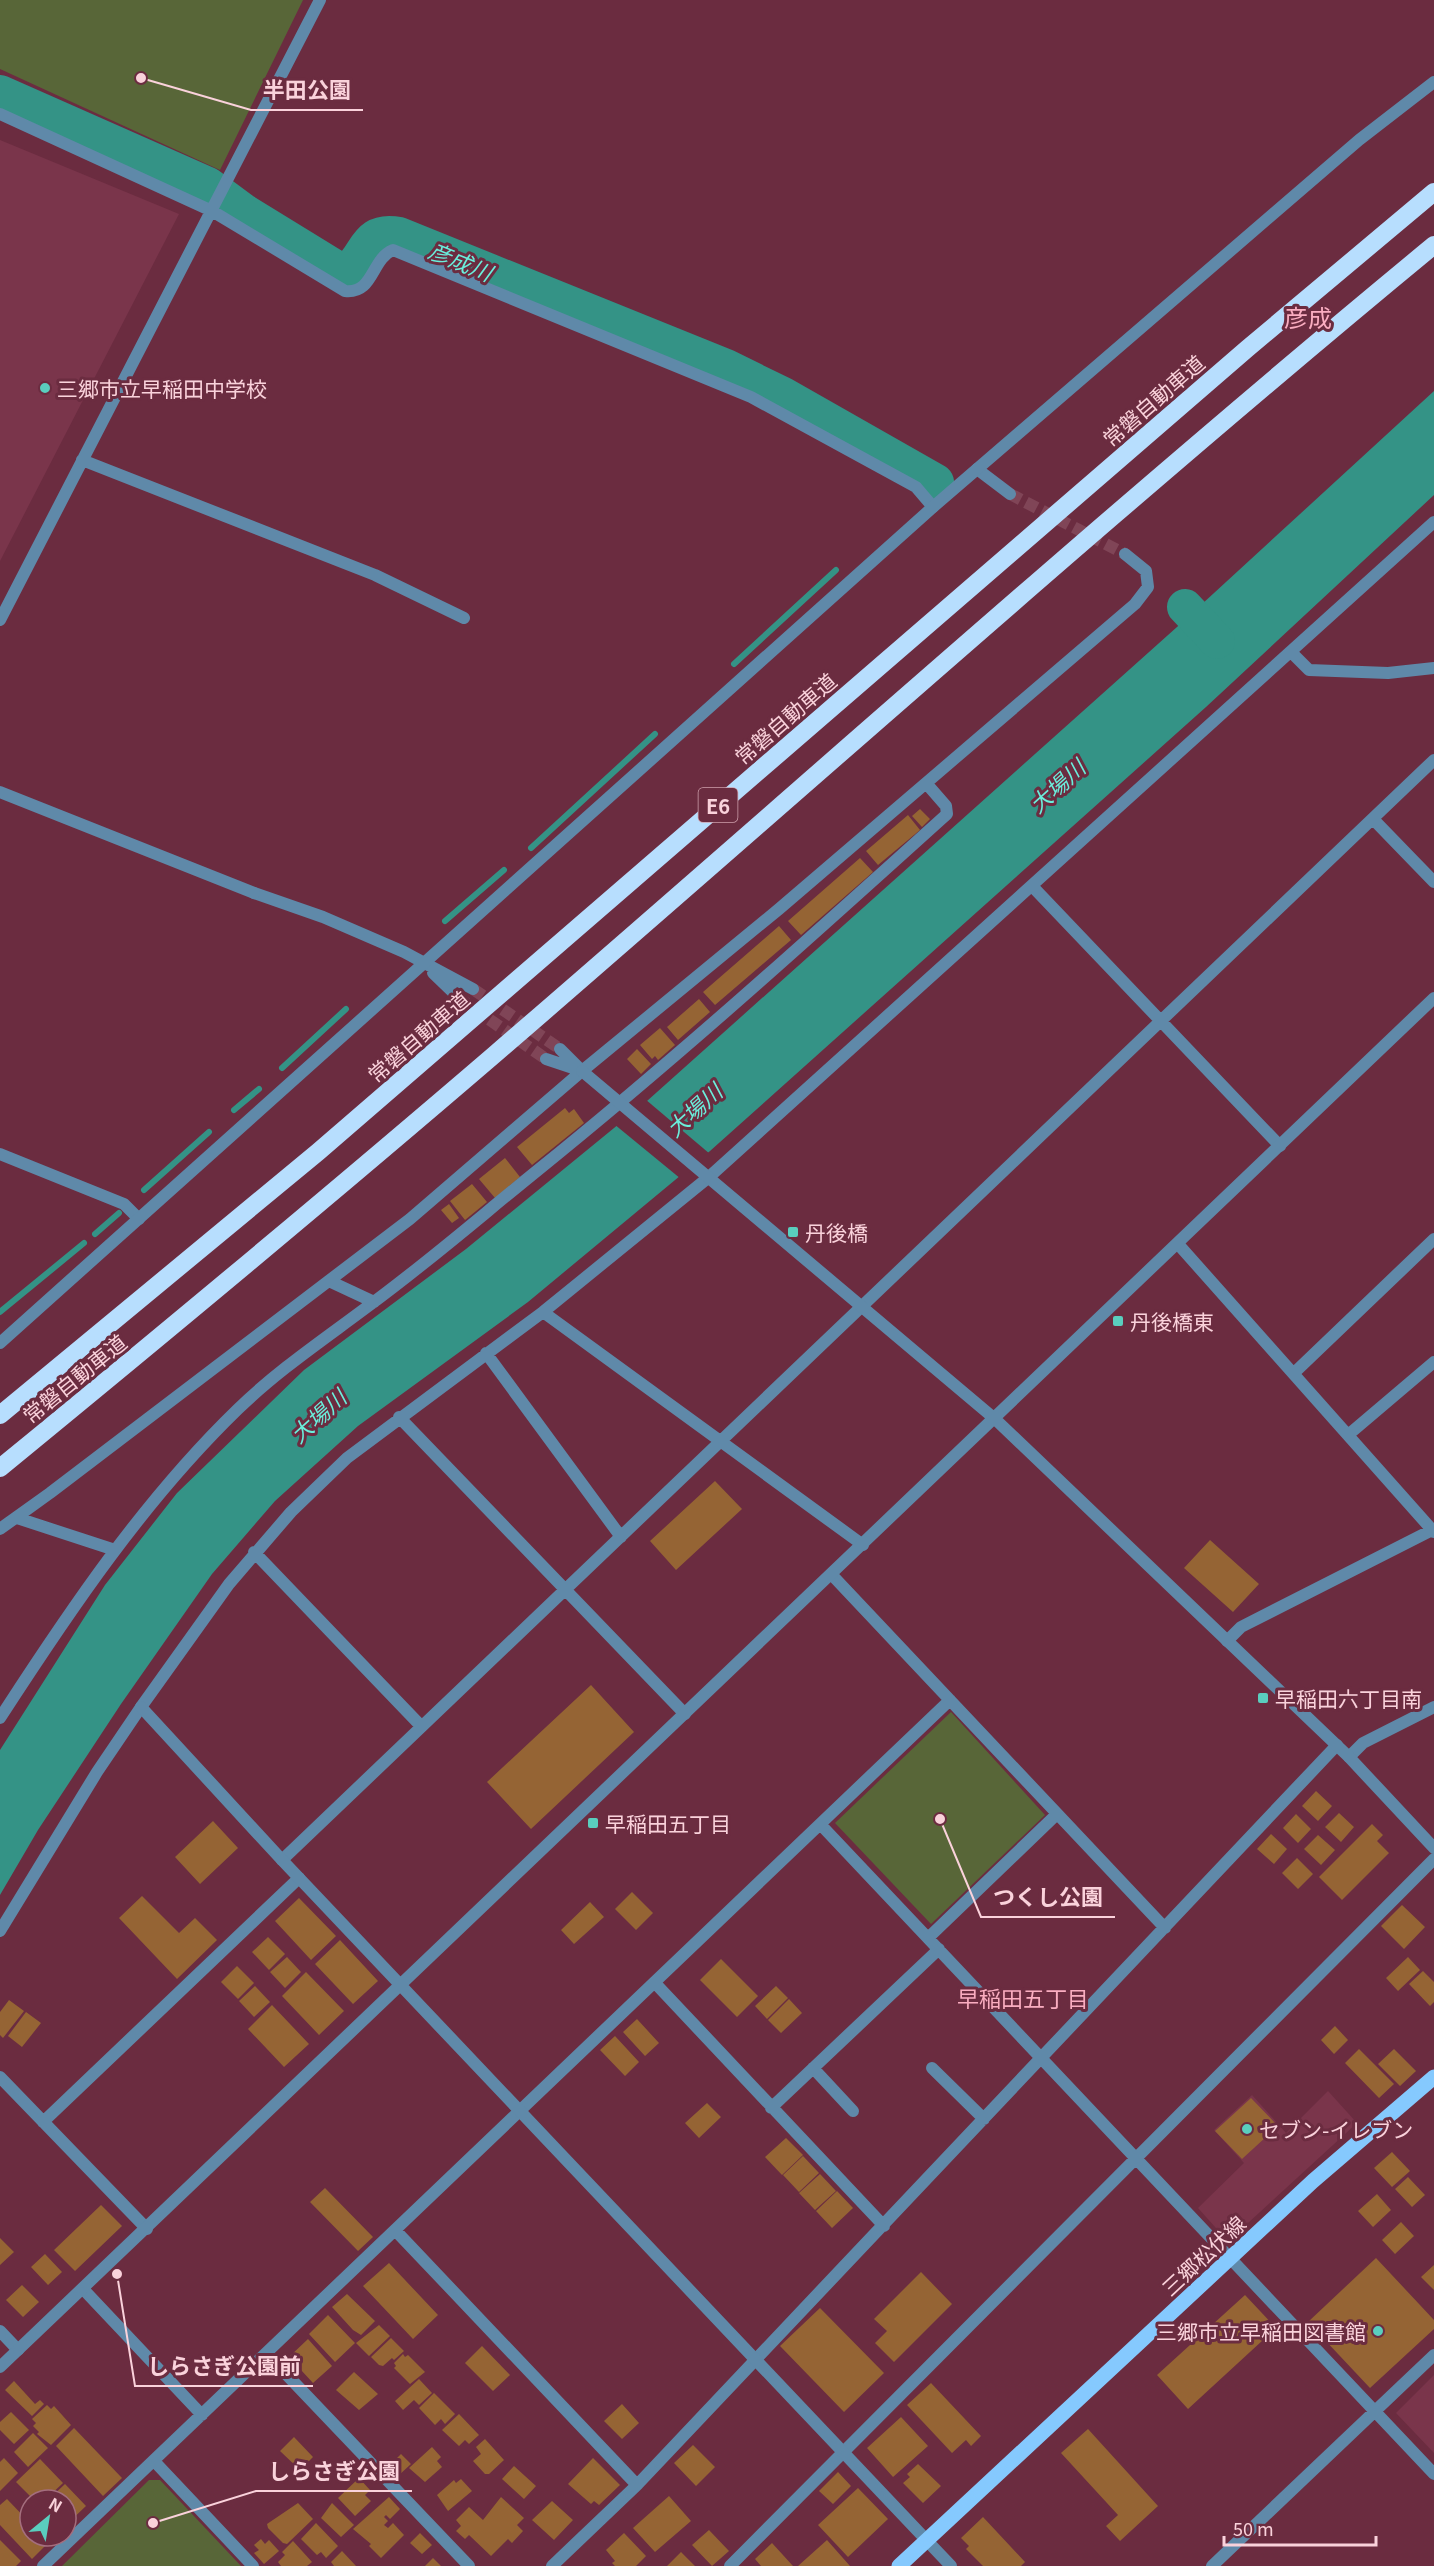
<svg xmlns="http://www.w3.org/2000/svg" width="1434" height="2566" viewBox="0 0 1434 2566" font-family="Georgia,'Noto Sans JP',serif">
<style>
.built{fill:#7a354b}
.green{fill:#586638}
.water{fill:#349386}
.pier{fill:#6b2c40}
.lines{fill:none;stroke-linecap:round;stroke-linejoin:round}
.stream{stroke:#349386;stroke-width:6}
.river{stroke:#349386;stroke-width:36}
.building{fill:#956434}
.minor-tunnel{stroke:#804557;stroke-width:12;stroke-dasharray:12 6;stroke-linecap:butt}
.minor{stroke:#5f89a9;stroke-width:12}
.tertiary{stroke:#5f89a9;stroke-width:12}
.primary{stroke:#85c9fe;stroke-width:15}
.motorway{stroke:#b7defe;stroke-width:18}
.poi-dot{fill:#5acebe;stroke:#6b2c40;stroke-width:2}
.labels{text-anchor:middle;dominant-baseline:central;stroke-width:6;stroke-linejoin:round;paint-order:stroke}
.shield{fill:#6b2c40;stroke:#cfa0ac;stroke-width:1.5}
.shield-label{font-size:20px;font-weight:bold;fill:#fad2db}
.poi-label{font-size:21px;fill:#fad2db;stroke:#6b2c40;text-anchor:start}
.street-label{font-size:21px;fill:#fad2db;stroke:#6b2c40}
.water-label{font-size:22px;font-style:italic;fill:#6aefdc;stroke:#6b2c40}
.neighbourhood-label{font-size:22px;fill:#faadc0;stroke:#6b2c40}
.quarter-label{font-size:24px;fill:#faadc0;stroke:#6b2c40}
.leader{fill:none;stroke:#fad2db;stroke-width:2}
.callout-dot{fill:#fad2db;stroke:#6b2c40;stroke-width:2}
.callout-label{font-size:22px;text-anchor:middle;font-weight:bold;fill:#fad2db;stroke:#6b2c40;stroke-width:6;stroke-linejoin:round;paint-order:stroke}
</style>
<rect width="100%" height="100%" fill="#6b2c40"/>
<path class="built" d="M0,140L179,214L0,561Z
M1328,2091L1357,2123L1236,2234L1224,2237L1198,2208L1244,2163L1214,2130L1252,2095L1286,2133Z
M1434,2375V2453L1396,2413Z"/>
<path class="green" d="M0,0H303L220,170L0,69Z
M951,1712L1045,1815L931,1924L835,1823Z
M149,2480H160L241,2566H62Z"/>
<path class="water" d="M1434,391V495L1206,707L710,1151L528,1302L358,1426L275,1501L212,1574L121,1704L38,1830L0,1895V1750L105,1585L177,1493L304,1370L466,1249L647,1101L1177,627Z"/>
<path class="pier" d="M645,1099L710,1154L681,1179L614,1124Z"/>
<g class="lines">
<path class="stream" d="M734,664L836,570
M531,848L655,734
M445,921L504,870
M282,1068L346,1009
M234,1110L259,1089
M144,1190L209,1132
M95,1234L119,1213
M0,1312L84,1243"/>
<path class="river" d="M0,93L208,185L243,211L339,270L347,271C368,256 364,228 399,235L726,367L783,395L936,482
M1185,607L1217,641"/>
</g>
<path class="building" d="M920,809L930,819L922,827L912,816Z
M908,815L920,830L878,865L866,851Z
M860,858L873,872L801,935L788,921Z
M779,926L791,940L715,1005L703,992Z
M699,999L710,1012L678,1040L667,1027Z
M660,1028L675,1045L658,1060L655,1056L652,1059L640,1045Z
M637,1049L651,1064L641,1074L627,1059Z
M565,1108L569,1113L574,1109L584,1123L532,1165L517,1147Z
M505,1158L520,1177L495,1198L479,1179Z
M472,1184L487,1202L465,1220L450,1201Z
M449,1204L459,1218L452,1223L441,1210Z
M715,1481L742,1509L676,1570L650,1541Z
M1210,1540L1259,1584L1233,1612L1184,1568Z
M591,1685L634,1732L531,1829L487,1782Z
M1316,1791L1332,1806L1318,1821L1302,1806Z
M1339,1813L1354,1827L1341,1842L1325,1827Z
M1296,1814L1311,1829L1298,1843L1283,1828Z
M213,1821L238,1848L200,1884L175,1857Z
M1372,1824L1383,1835L1377,1841L1389,1853L1342,1900L1319,1877Z
M1271,1834L1287,1849L1274,1864L1257,1849Z
M1318,1835L1335,1850L1321,1865L1304,1849Z
M1297,1858L1313,1874L1298,1889L1282,1873Z
M632,1892L653,1913L636,1930L615,1909Z
M142,1896L179,1933L195,1918L217,1940L177,1979L119,1918Z
M299,1898L336,1936L311,1960L275,1921Z
M590,1902L604,1917L574,1944L561,1930Z
M1402,1905L1425,1927L1404,1949L1381,1926Z
M268,1937L285,1954L269,1970L252,1952Z
M340,1940L378,1981L353,2004L315,1964Z
M287,1957L301,1972L285,1988L270,1972Z
M1408,1957L1420,1970L1398,1991L1386,1978Z
M721,1959L758,1996L737,2017L700,1980Z
M237,1966L254,1983L238,1999L221,1982Z
M1423,1971L1434,1982V2002L1430,2006L1409,1984Z
M306,1972L344,2011L319,2035L282,1996Z
M255,1986L270,2002L254,2017L239,2001Z
M776,1986L788,1998L767,2019L755,2006Z
M789,1999L802,2013L781,2033L768,2020Z
M9,2000L24,2011L3,2038L0,2035V2012Z
M272,2005L309,2044L284,2067L248,2029Z
M26,2012L41,2023L22,2047L8,2036Z
M637,2019L659,2043L645,2056L623,2032Z
M1335,2026L1348,2040L1334,2054L1321,2040Z
M615,2036L639,2062L625,2076L600,2050Z
M1359,2049L1394,2084L1379,2098L1345,2063Z
M1394,2049L1416,2071L1400,2086L1378,2064Z
M1251,2098L1278,2126L1242,2159L1215,2131Z
M707,2103L721,2117L699,2138L685,2123Z
M786,2138L803,2155L782,2175L765,2157Z
M1392,2152L1410,2171L1392,2187L1374,2168Z
M803,2156L819,2173L799,2192L783,2175Z
M820,2174L836,2191L815,2210L799,2193Z
M1408,2177L1425,2195L1412,2207L1395,2189Z
M325,2188L373,2237L358,2251L310,2202Z
M837,2191L853,2208L832,2228L816,2211Z
M1377,2194L1391,2210L1373,2227L1358,2211Z
M101,2205L122,2226L75,2271L54,2250Z
M1401,2222L1414,2236L1395,2254L1382,2240Z
M0,2238L14,2252L0,2265Z
M45,2254L62,2272L48,2285L31,2267Z
M1376,2258L1434,2320V2329L1370,2388L1308,2322Z
M389,2263L438,2315L413,2339L363,2286Z
M1434,2265V2290L1421,2277Z
M921,2272L952,2304L894,2362L875,2343L887,2331L874,2319Z
M22,2285L39,2302L23,2317L6,2300Z
M347,2294L375,2321L361,2335L353,2330L332,2307Z
M1245,2295L1276,2328L1188,2409L1157,2375Z
M820,2308L884,2373L844,2412L780,2346Z
M328,2315L355,2343L335,2362L309,2334Z
M379,2325L390,2336L369,2356L356,2343Z
M391,2338L404,2351L394,2360L392,2358L383,2366L379,2365L371,2357Z
M308,2339L332,2366L313,2383L289,2357Z
M482,2346L510,2375L493,2391L465,2363Z
M403,2354L405,2357L408,2355L425,2372L410,2384L394,2368L396,2366L394,2363Z
M354,2372L378,2394L359,2410L336,2390Z
M419,2379L432,2393L419,2405L414,2400L403,2410L395,2401Z
M14,2381L35,2404L40,2400L44,2404L32,2416L5,2390Z
M931,2383L981,2436L971,2446L966,2440L952,2453L907,2405Z
M434,2393L455,2414L445,2424L441,2419L435,2425L419,2408Z
M622,2404L639,2423L622,2439L604,2421Z
M47,2405L51,2409L54,2406L71,2425L51,2445L37,2434L39,2432L33,2426L36,2423L32,2419Z
M11,2412L29,2430L14,2444L0,2430V2422Z
M459,2414L479,2435L469,2444L465,2440L459,2446L442,2430Z
M901,2417L928,2446L893,2477L867,2448Z
M74,2428L122,2478L103,2496L56,2446Z
M1088,2429L1158,2506L1120,2541L1106,2526L1118,2515L1061,2453Z
M33,2433L48,2448L28,2467L14,2452Z
M294,2437L313,2457L300,2470L280,2451Z
M485,2439L504,2460L489,2474H485L473,2461L481,2454L476,2447Z
M693,2445L715,2467L696,2486L674,2463Z
M432,2447L441,2457L437,2461L442,2467L425,2482L409,2468Z
M401,2454L411,2464L398,2476L389,2466Z
M4,2458L18,2473L0,2491V2462Z
M593,2458L620,2485L599,2505L594,2501L591,2504L568,2484Z
M40,2459L63,2483L45,2500H34L16,2482Z
M918,2464L941,2486L923,2503L903,2483L910,2477L907,2474Z
M514,2466L536,2486L524,2499L502,2479Z
M838,2472L851,2486L833,2504L819,2491Z
M359,2478L370,2490L365,2495L371,2501L355,2516L338,2498Z
M461,2479L472,2491L448,2511L437,2495L454,2480L456,2483Z
M65,2484L86,2506L66,2525V2500H48Z
M858,2488L888,2519L848,2557L818,2525Z
M669,2496L691,2521L655,2552L633,2528Z
M389,2497L400,2509L390,2519L386,2515L384,2517L388,2521L384,2525L388,2528L393,2523L404,2535L381,2558L369,2546L371,2544L353,2529Z
M501,2497L524,2518L517,2525L523,2531L512,2543L508,2539L491,2556L469,2535L465,2539L456,2531L461,2526L456,2520L469,2507L483,2520Z
M7,2499L30,2523V2536H43L49,2542L32,2559L0,2525V2505Z
M552,2501L573,2520L554,2540L532,2520Z
M298,2503L313,2519L287,2544L283,2543L268,2528L267,2524Z
M332,2503L354,2525L341,2537L321,2518Z
M983,2517L1025,2562L1021,2566H983L966,2549L969,2546L961,2538Z
M316,2523L338,2546L326,2558L321,2552L317,2555L301,2539Z
M709,2530L729,2551L712,2566L692,2545Z
M420,2533L432,2545L422,2554L410,2543Z
M624,2533L646,2556L636,2566H615L612,2563L615,2561L606,2550Z
M261,2539L265,2544L269,2540L279,2551L264,2564L254,2553L259,2550L254,2545Z
M0,2540L21,2561L16,2566H0Z
M827,2540L850,2566H798Z
M293,2541L312,2562L307,2566H281L278,2562L285,2555L282,2552Z
M772,2543L793,2566H761L755,2559Z
M342,2551L356,2566H334L331,2562Z
M681,2552L695,2566H667Z
M433,2558L441,2566H425Z"/>
<g class="lines">
<path class="minor-tunnel" d="M1010,494L1125,554
M473,989L560,1049
M460,999L546,1059"/>
<path class="minor" d="M0,114L212,211L345,291C374,294 371,259 393,250L751,397L916,487L933,507
M82,460L375,575L464,618
M977,469L1010,494
M0,620L320,0
M1291,652L1309,670L1388,673L1434,668
M1373,819L1434,882
M1032,886L1280,1146
M254,893L323,917L404,952L473,989
M433,973L460,999
M560,1049L580,1069
M546,1059L582,1071
M0,1154L124,1204L139,1219
M1178,1244L1434,1532
M329,1281L374,1302
M543,1312L863,1545
M486,1353L621,1537
M1294,1373L1434,1239
M399,1417L685,1714
M1348,1435L1434,1362
M17,1518L115,1550
M0,1529L50,1493L410,1219L582,1071L779,909L1135,604L1148,587L1146,571L1125,554
M254,1552L421,1726
M832,1575L1165,1928
M1227,1641L1241,1627L1434,1529
M0,1718C70,1610 144,1500 238,1409C277,1371 323,1340 367,1307C426,1264 481,1216 538,1170C678,1057 813,935 947,814L946,806L926,783
M1349,1757L1363,1743L1434,1707
M821,1825L1434,2474
M282,1860L1434,760
M0,1931L97,1772L141,1707L229,1584L291,1512L347,1458L543,1312L709,1177L1434,522
M928,1938L1057,1814
M655,1983L884,2226
M813,2068L853,2111
M932,2068L984,2119
M0,2077L147,2229
M771,2108L939,1949
M43,2122L299,1878
M395,2230L637,2485
M83,2289L202,2415
M0,2331L18,2350
M266,2353L469,2566
M154,2461L253,2566
M43,2566L950,1700
M552,2566L637,2485L1337,1745
M730,2566L1434,1859
M1212,2566L1434,2355"/>
<path class="tertiary" d="M0,792L254,893
M582,1071L995,1419L1349,1757L1434,1848
M0,1343L933,507L1359,140L1434,82
M141,1707L282,1860L951,2566
M0,2367L1434,998"/>
<path class="primary" d="M899,2566L1313,2181L1434,2077"/>
<path class="motorway" d="M0,1415L318,1152L1248,348L1434,192
M0,1468C166,1332 331,1195 494,1055C807,785 1115,508 1434,245"/>
</g>
<g class="poi-dot">
<circle cx="45" cy="388" r="6"/>
<rect x="787" y="1226" width="12" height="12" rx="3"/>
<rect x="1112" y="1315" width="12" height="12" rx="3"/>
<rect x="1257" y="1692" width="12" height="12" rx="3"/>
<rect x="587" y="1817" width="12" height="12" rx="3"/>
<circle cx="1247" cy="2129" r="6"/>
<circle cx="1378" cy="2331" r="6"/>
</g>
<g class="labels">
<rect class="shield" x="698.5" y="788" width="39" height="34" rx="4.5"/>
<g class="shield-label">
<text x="718" y="805">E6</text>
</g>
<g class="poi-label">
<text x="57" y="388">三郷市立早稲田中学校</text>
<text x="805" y="1232">丹後橋</text>
<text x="1130" y="1321">丹後橋東</text>
<text x="1275" y="1698">早稲田六丁目南</text>
<text x="605" y="1823">早稲田五丁目</text>
<text x="1259" y="2129">セブン-イレブン</text>
<text x="1366" y="2331" text-anchor="end">三郷市立早稲田図書館</text>
</g>
<g class="street-label">
<text transform="translate(1153 400) rotate(-41)">常磐自動車道</text>
<text transform="translate(785 718) rotate(-41)">常磐自動車道</text>
<text transform="translate(418 1036) rotate(-41)">常磐自動車道</text>
<text transform="translate(74 1378) rotate(-39)">常磐自動車道</text>
<text transform="translate(1203 2255) rotate(-43)">三郷松伏線</text>
</g>
<g class="water-label">
<text transform="translate(461 260) rotate(22)">彦成川</text>
<text transform="translate(1056 785) rotate(-42)">大場川</text>
<text transform="translate(693 1109) rotate(-42)">大場川</text>
<text transform="translate(317 1415) rotate(-42)">大場川</text>
</g>
<g class="neighbourhood-label">
<text x="1023" y="1997">早稲田五丁目</text>
</g>
<g class="quarter-label">
<text x="1308" y="316">彦成</text>
</g>
</g>
<path class="leader" d="M141 78L251 110H363M940 1819L981 1917H1115M117 2274L135 2386H313M153 2523L256 2491H412"/>
<g class="callout-dot">
<circle cx="141" cy="78" r="6"/>
<circle cx="940" cy="1819" r="6"/>
<circle cx="117" cy="2274" r="6"/>
<circle cx="153" cy="2523" r="6"/>
</g>
<g class="callout-label">
<text x="307" y="98">半田公園</text>
<text x="1048" y="1905">つくし公園</text>
<text x="224" y="2374">しらさぎ公園前</text>
<text x="334" y="2479">しらさぎ公園</text>
</g>
<g transform="translate(48 2518) rotate(30)"><circle r="28" fill="#6b2c40" stroke="#a46e7e" stroke-width="1.5"/>
<path d="M0-4.5L10 22L0 15L-10 22Z" fill="#5acebe"/>
<text y="-9" font-size="16" font-weight="bold" text-anchor="middle" fill="#fad2db">N</text>
</g>
<path d="M1224 2536v9h152v-9" fill="none" stroke="#fad2db" stroke-width="3"/>
<text x="1233" y="2536" font-size="18" fill="#fad2db" stroke="#6b2c40" stroke-width="4.5" paint-order="stroke">50 m</text>
</svg>
